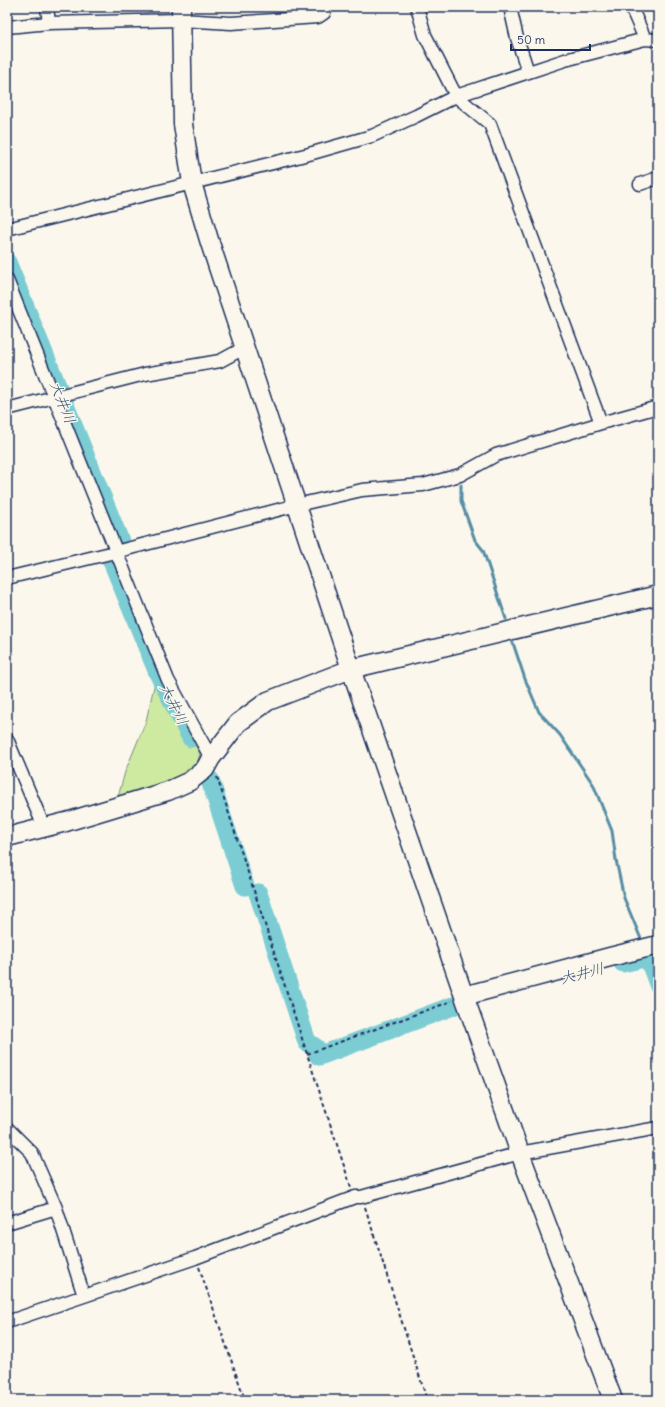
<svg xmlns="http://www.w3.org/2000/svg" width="665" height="1407" viewBox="0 0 665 1407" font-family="Delius,'Klee One',sans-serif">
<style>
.green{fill:#ceeaa0;stroke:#748c7f}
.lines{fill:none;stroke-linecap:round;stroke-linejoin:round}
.stream{stroke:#558da5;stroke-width:3}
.river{stroke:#7bccd4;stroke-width:19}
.street-casing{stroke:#1b2f5e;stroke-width:15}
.secondary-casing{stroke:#1b2f5e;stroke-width:21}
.path{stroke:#1b2f5e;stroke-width:2;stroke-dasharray:4 3;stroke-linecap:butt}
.street{stroke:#fbf7ec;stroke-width:12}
.secondary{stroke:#fbf7ec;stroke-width:18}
.labels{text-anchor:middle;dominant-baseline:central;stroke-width:3;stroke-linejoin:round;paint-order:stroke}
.water-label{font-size:15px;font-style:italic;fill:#33567c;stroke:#fbf7ec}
</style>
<rect width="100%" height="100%" fill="#fbf7ec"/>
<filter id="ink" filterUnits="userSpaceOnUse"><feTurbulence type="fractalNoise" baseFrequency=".025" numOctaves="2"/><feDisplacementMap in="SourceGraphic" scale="8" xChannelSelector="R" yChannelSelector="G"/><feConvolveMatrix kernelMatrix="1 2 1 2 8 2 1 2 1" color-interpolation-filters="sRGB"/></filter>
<g filter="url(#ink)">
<path class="green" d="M160,681L184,728L186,734L193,741L200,754L196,767L179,778L118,797L125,772L146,721L155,682Z"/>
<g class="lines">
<path class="stream" d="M461,485V501L475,540L483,550L506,619
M512,640L525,679L539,712L560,735L593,784L612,831L616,860L624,898L641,939"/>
<path class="river" d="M7,262L120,541
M111,559L158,673L191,738
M210,780L245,886
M258,893L307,1042L316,1048
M623,963L648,957L658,984
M318,1055L319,1056L453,1006"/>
<g class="street-casing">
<path id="street" d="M510,7L517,38L528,72
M631,7L645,39
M49,23L181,20L231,23L318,17L324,13V7
M7,27L49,23L47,7
M640,184L658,178
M7,229L309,154L372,136L416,116L456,96L565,60L645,39L658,40
M7,280L168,680L211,758
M7,409L145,374L220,361L244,348
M601,423L658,407
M7,578L115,552L297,505L362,490L423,485L460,475L496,455L601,423L490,124L456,96L425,35L417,7
M7,739L44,827
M7,1128L32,1153L56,1208L7,1223
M84,1296L195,1258L355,1197H361L520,1153L658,1128
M7,1322L84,1296L56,1208"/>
</g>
<g class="secondary-casing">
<path id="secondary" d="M181,7L183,124L192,183L210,243L351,669L464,996L520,1153L613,1400
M7,837L66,822L168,791L190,781L205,769L211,758L238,723L268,701L351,669L658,595
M464,996L610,957L658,945"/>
</g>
<path class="path" d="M217,777L307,1054L351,1187
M307,1054L452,1001
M365,1207L427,1400
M199,1267L245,1400"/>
<use href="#street" class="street"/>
<use href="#secondary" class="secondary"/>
</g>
</g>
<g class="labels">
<g class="water-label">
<text transform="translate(63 402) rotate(68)">大井川</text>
<text transform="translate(174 704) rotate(63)">大井川</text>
<text transform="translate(582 973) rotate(-14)">大井川</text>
</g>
</g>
<rect width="665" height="1407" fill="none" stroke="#fbf7ec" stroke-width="24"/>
<rect x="12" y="12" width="641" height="1383" fill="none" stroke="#1b2f5e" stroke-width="1.5" filter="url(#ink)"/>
<path d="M511 44v6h79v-6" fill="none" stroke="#1b2f5e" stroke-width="2"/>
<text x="517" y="44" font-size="12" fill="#1b2f5e" stroke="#fbf7ec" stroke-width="3" paint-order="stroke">50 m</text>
</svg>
